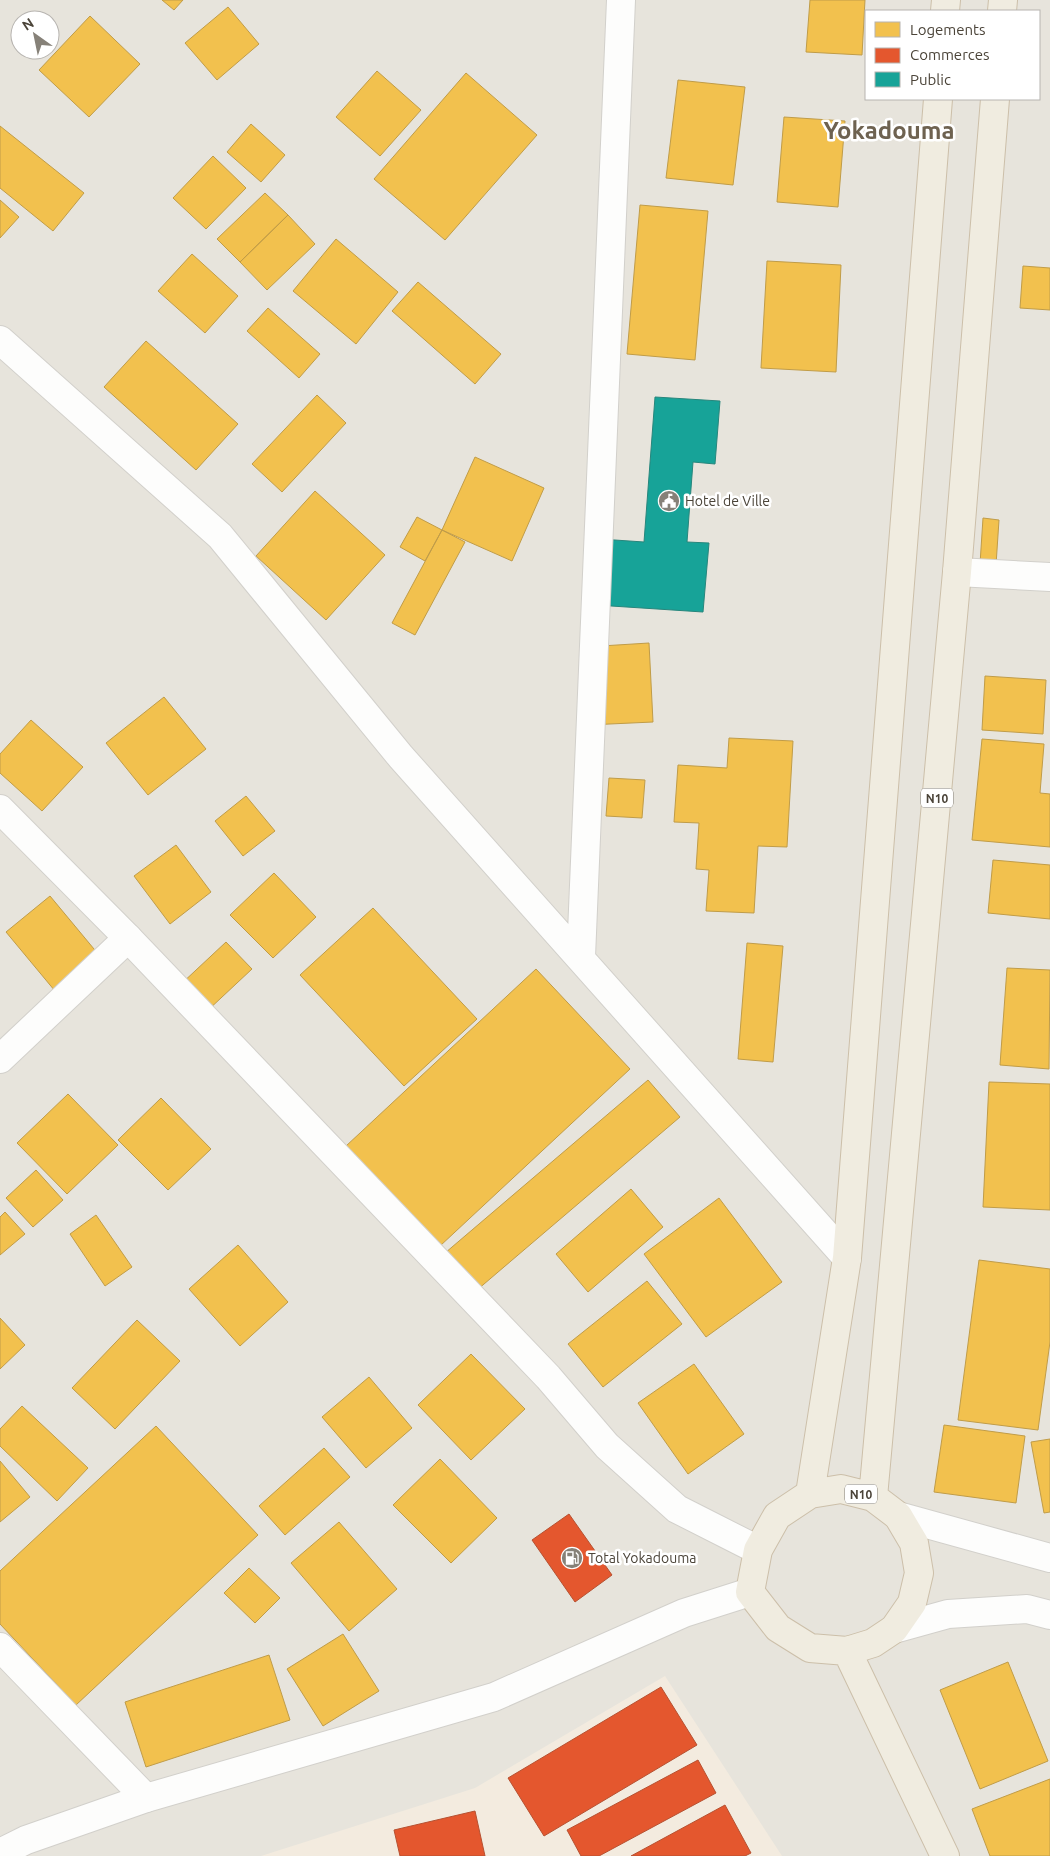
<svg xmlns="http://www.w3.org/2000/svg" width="1050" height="1856" viewBox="0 0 1050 1856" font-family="Ubuntu,sans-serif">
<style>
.residential{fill:#e7e4dc;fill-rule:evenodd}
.commercial{fill:#f3ebdf}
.homes{fill:#f2c14e;stroke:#c09c48}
.shops{fill:#e4572e;stroke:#b65131}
.public{fill:#17a398;stroke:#27867c}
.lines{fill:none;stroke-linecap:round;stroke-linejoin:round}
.minor-casing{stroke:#d2d0cb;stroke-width:30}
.tertiary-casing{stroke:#d2d0cb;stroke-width:30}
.trunk-casing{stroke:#ccbfa9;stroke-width:30}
.minor{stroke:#fdfdfc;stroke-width:28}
.tertiary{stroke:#fdfdfc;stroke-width:28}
.trunk{stroke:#f0ece0;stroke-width:28}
.labels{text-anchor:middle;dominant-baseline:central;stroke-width:5;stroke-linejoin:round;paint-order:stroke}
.shield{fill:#fff;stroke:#817c74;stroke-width:1}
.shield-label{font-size:12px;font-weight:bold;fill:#4b4439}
.poi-label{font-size:14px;fill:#4b4439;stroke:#fff;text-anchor:start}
.town-label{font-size:24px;font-weight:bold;fill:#6e6250;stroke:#fff}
</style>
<rect width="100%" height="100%" fill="#f4f2ee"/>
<path class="residential" d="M0,0H1050V1856H0ZM866,11H1039V99H866ZM20,20H50V50H20Z"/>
<path class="commercial" d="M665,1676L782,1856H261L475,1788Z"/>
<path class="homes" d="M162,0H183L174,10Z
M810,0H865L862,55L806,52Z
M228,7L259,44L217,80L185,43Z
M90,16L140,64L89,117L39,70Z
M377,71L421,110L380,156L336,117Z
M466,73L537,135L445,240L374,179Z
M678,80L745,87L733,185L666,178Z
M784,117L845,121L838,207L777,202Z
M251,124L285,155L261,182L227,152Z
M0,126L84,193L53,231L0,188Z
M213,156L246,188L206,229L173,198Z
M265,193L288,215L240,262L217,239Z
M0,200L19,217L0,238Z
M640,205L708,211L695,360L627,354Z
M288,215L315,244L267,290L240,262Z
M336,239L398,292L356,344L293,291Z
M192,254L238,296L205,333L158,291Z
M767,261L841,265L836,372L761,368Z
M1023,266L1050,268V310L1020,308Z
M418,282L501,354L475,384L392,311Z
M268,308L320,354L299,378L247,331Z
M146,341L238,424L196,470L104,387Z
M317,395L346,423L282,492L252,464Z
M475,457L544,488L512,561L442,530Z
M315,491L385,555L326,620L256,556Z
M417,517L442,530L425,561L400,547Z
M983,518L999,520L996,565L980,564Z
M442,530L465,542L415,635L392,623Z
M649,643L653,722L588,725L585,647Z
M985,676L1046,680L1043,734L982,730Z
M164,697L206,749L148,795L106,743Z
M31,720L83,767L42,811L0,773V754Z
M729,738L793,741L787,847L758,846L754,913L706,911L709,870L696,869L699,823L674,822L678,765L727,768Z
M982,739L1044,744L1040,793L1050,794V847L972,840Z
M609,778L645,780L642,818L606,816Z
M246,796L275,831L243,856L215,821Z
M176,845L211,892L170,924L134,876Z
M993,860L1050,865V919L988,913Z
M274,873L316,917L273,958L230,915Z
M50,896L99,955L55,991L6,932Z
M373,908L477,1019L404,1086L300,975Z
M226,942L252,969L206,1012L180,985Z
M747,943L783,946L773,1062L738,1059Z
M1007,968L1050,970L1049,1069L1000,1065Z
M536,969L630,1069L440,1246L346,1146Z
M648,1080L680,1117L477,1290L445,1253Z
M989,1082L1050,1084V1210L983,1207Z
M68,1094L118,1145L67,1194L17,1143Z
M161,1098L211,1149L168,1190L118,1140Z
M36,1170L63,1200L33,1227L6,1198Z
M631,1189L663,1227L588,1292L556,1254Z
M719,1198L782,1282L706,1337L644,1254Z
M5,1212L25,1234L0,1255V1217Z
M96,1215L132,1267L105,1286L70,1234Z
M238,1245L288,1302L240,1346L189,1289Z
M979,1260L1050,1269V1342L1038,1430L958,1420Z
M647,1281L682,1324L603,1387L568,1344Z
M0,1318L25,1345L0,1369Z
M137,1320L180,1361L115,1429L72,1388Z
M471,1354L525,1409L471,1460L418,1405Z
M694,1364L744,1434L688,1474L638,1403Z
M369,1377L412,1428L366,1468L322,1417Z
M22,1406L88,1468L57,1501L0,1446V1429Z
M944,1425L1025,1436L1016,1503L934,1492Z
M156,1426L258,1535L76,1705L0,1624V1571Z
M1050,1439V1512L1044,1513L1031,1442Z
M324,1448L350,1477L285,1535L259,1506Z
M440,1459L497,1518L451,1563L393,1505Z
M0,1461L30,1497L0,1522Z
M339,1522L397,1589L349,1631L291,1563Z
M249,1568L280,1598L255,1623L224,1593Z
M343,1634L379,1691L323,1726L287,1669Z
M269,1655L290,1720L146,1767L125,1702Z
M1008,1662L1048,1761L980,1789L940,1690Z
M1050,1779V1856H990L972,1809Z"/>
<path class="shops" d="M569,1514L612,1575L575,1602L532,1540Z
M661,1687L697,1745L544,1836L508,1778Z
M698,1760L716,1793L599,1856H581L567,1830Z
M725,1805L751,1853L745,1856H631Z
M475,1811L485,1856H400L394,1830Z"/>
<path class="public" d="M655,397L720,401L715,464L693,462L687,542L709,543L703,612L596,605L600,539L644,542Z"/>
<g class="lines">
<g class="minor-casing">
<path id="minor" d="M0,340L220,536L401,757L847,1258
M957,572L1050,577
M581,957L621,0
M0,1059L128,938
M898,1516L1050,1558
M894,1629L948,1614L1027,1609L1050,1615
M0,1647L146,1798"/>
</g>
<g class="tertiary-casing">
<path id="tertiary" d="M0,809L128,938L548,1377L607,1446L677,1509L758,1550
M0,1853L26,1840L146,1798L494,1697L684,1613L750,1592"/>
</g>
<g class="trunk-casing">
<path id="trunk" d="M945,11L946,0
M1002,11L1003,0
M841,1489L873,1497L898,1516L914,1543L919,1573L912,1603L894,1629L873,1643L847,1651L810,1648L778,1628L750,1592L758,1550L777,1516L810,1494Z
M810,1494L847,1258L938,99
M873,1497L957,572L995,99
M847,1651L945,1856"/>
</g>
<use href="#minor" class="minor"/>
<use href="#tertiary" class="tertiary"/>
<use href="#trunk" class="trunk"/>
</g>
<defs>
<g id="civic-disc" transform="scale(1.125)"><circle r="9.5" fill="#868178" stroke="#fff"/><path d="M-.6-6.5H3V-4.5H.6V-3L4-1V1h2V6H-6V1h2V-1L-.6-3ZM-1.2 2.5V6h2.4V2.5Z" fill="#fff"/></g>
<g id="fuel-disc" transform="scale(1.125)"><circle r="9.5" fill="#868178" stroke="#fff"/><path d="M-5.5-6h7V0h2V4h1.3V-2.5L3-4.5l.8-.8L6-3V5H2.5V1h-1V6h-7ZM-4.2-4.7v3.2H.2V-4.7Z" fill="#fff"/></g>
</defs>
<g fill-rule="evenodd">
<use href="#civic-disc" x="669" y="501"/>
<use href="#fuel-disc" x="572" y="1558"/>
</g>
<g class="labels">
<g class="shield">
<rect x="921" y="788.5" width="32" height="19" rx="4"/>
<rect x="845" y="1484.5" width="32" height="19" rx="4"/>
</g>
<g class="shield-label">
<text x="937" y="798">N10</text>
<text x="861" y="1494">N10</text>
</g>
<g class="poi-label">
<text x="685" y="501">Hotel de Ville</text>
<text x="588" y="1558">Total Yokadouma</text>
</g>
<g class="town-label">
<text x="889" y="130">Yokadouma</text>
</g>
</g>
<rect x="865" y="10" width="175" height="90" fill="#ffffff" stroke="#b7b4b0"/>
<rect x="875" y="22" width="25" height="15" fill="#f2c14e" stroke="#b7b4b0"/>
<text x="910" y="35" font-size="15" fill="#4b4439">Logements</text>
<rect x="875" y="48" width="25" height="15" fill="#e4572e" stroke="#b7b4b0"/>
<text x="910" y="60" font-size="15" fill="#4b4439">Commerces</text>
<rect x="875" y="72" width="25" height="15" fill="#17a398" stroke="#b7b4b0"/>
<text x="910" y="85" font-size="15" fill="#4b4439">Public</text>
<g transform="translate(35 35) rotate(327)"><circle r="24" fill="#ffffff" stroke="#b7b4b0"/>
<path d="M0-4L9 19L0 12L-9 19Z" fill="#868178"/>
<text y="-8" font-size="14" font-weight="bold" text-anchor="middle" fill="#4b4439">N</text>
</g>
</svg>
